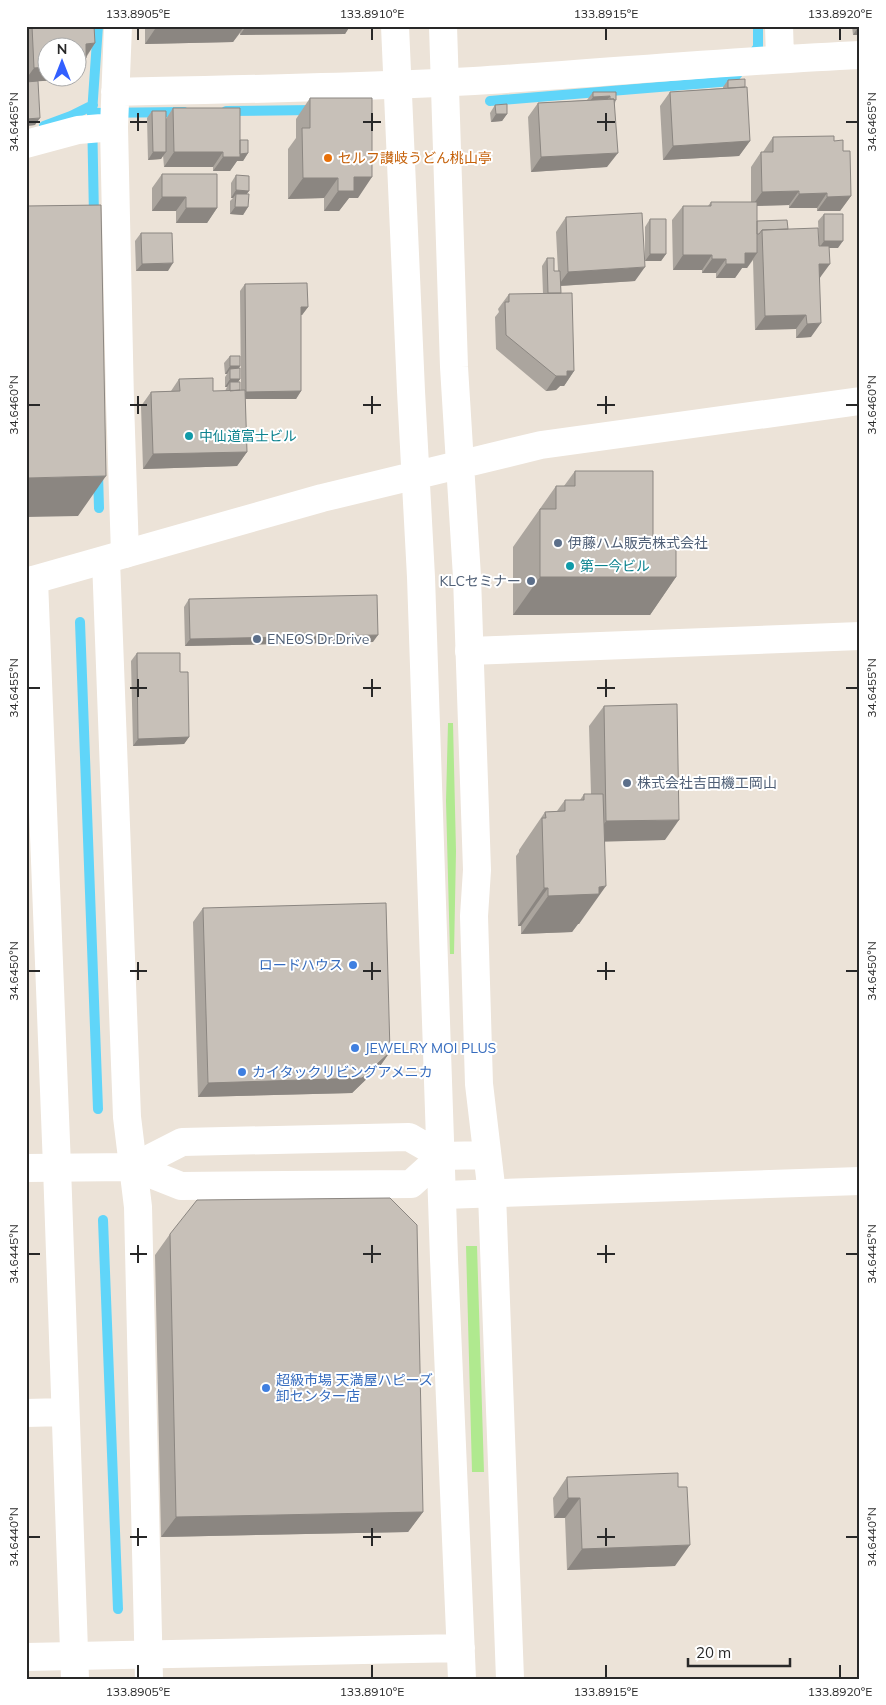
<svg xmlns="http://www.w3.org/2000/svg" width="886" height="1705" viewBox="0 0 886 1705" font-family="Mulish,'Noto Sans JP',sans-serif">
<style>
.green{fill:#b0e98f}
.lines{fill:none;stroke-linecap:round;stroke-linejoin:round}
.stream{stroke:#60d5f9;stroke-width:10}
.street{stroke:#fff;stroke-width:28}
.secondary{stroke:#fff;stroke-width:28}
.wall{fill:#aba59e}
.shaded-wall{fill:#8b8681}
.building{fill:#c7c0b8;stroke:#8b8681}
.ticks{fill:none;stroke:#282828;stroke-width:2}
.food-dot{fill:#e8710a;stroke:#fff;stroke-width:2}
.culture-dot{fill:#0f9aa8;stroke:#fff;stroke-width:2}
.service-dot{fill:#5c6f8a;stroke:#fff;stroke-width:2}
.shop-dot{fill:#3f7fe0;stroke:#fff;stroke-width:2}
.labels{text-anchor:middle;dominant-baseline:central;stroke-width:4;stroke-linejoin:round;paint-order:stroke}
.food-label{font-size:14px;fill:#c56008;stroke:#fff;text-anchor:start}
.culture-label{font-size:14px;fill:#0d838f;stroke:#fff;text-anchor:start}
.service-label{font-size:14px;fill:#4e5e75;stroke:#fff;text-anchor:start}
.shop-label{font-size:14px;fill:#366cbe;stroke:#fff;text-anchor:start}
.neatline{fill:none;stroke:#282828;stroke-width:2}
.ticks-label{font-size:12px;text-anchor:middle;fill:#282828}
</style>
<rect width="100%" height="100%" fill="#ece3d8"/>
<path class="green" d="M448,723H453L456,851L454,954H450L446,801Z
M466,1246H477L484,1472H472Z"/>
<g class="lines">
<path class="stream" d="M490,101L732,81L758,47V26
M226,111L314,110
M92,113L184,112
M44,126L71,116L93,105
M94,217L92,113L98,26
M98,474L99,508
M80,622L98,1109
M103,1220L118,1609"/>
<path class="street" d="M118,26L114,127L120,401L125,554
M779,26L780,58
M115,92C235,89 355,88 474,81C603,73 731,61 860,55
M26,144L78,130L114,127
M106,560L127,1117L138,1207L149,1679
M34,580L57,1167L75,1679
M469,651L860,636
M443,1195L860,1181
M26,1413L65,1412"/>
<path class="secondary" d="M395,26L411,391L421,577L444,1259L462,1679
M443,26L454,367L467,577L477,870L474,916L479,1084L492,1194L510,1679
M26,582L322,498L541,445L860,401
M133,1167L182,1142L409,1137L442,1156L487,1155
M26,1168L133,1167L181,1186L411,1184L442,1156
M26,1657L461,1648"/>
</g>
<path class="wall" d="M26,26H94L95,43L78,71V48L48,78H62L60,80L38,81L35,125L26,126Z
M145,26H350L345,34L240,35V33L233,42L145,44Z
M852,26H860V35H853Z
M728,80L750,141L739,156L663,160L660,106L670,92L723,88V87Z
M593,92H616V100L615,103L607,167L531,172L528,117L538,103L587,100Z
M310,98L358,198H349L339,211H324V198L288,199V149L296,138V119Z
M495,105L507,114L502,121L491,122L490,113Z
M173,108L240,140L248,153L243,161H237L230,171H213V167H164L163,155L161,159L148,160L147,118L152,111L166,119Z
M773,137L834,141L843,151L851,196L840,211H817V208H789V205L757,206V221L788,229L819,246L818,221L824,214L838,248H829L820,278L811,337L796,338V329L755,330L753,260L747,268H742L735,278H716V273H702V270H673L672,220L683,206H708L711,202H751V167L761,152H763Z
M162,174L217,208L207,223H176V211H152V188Z
M236,175L247,194L248,207L243,215L230,214V201L233,198H231V183Z
M566,217L635,281L561,286V293L574,371L564,386H560L556,390L546,391L496,349L495,317L499,312L498,309L509,294H543L542,266L547,258L554,271H558L556,232Z
M650,219L666,254L661,261H645V227Z
M141,233L168,271H136L135,241Z
M245,284L308,307L302,315H301V391L296,399H245L247,452L237,466L143,469L141,406L151,392L171,391L179,379L213,391H225L227,387H225V377L227,374H225L224,363L230,356L240,366L238,369L240,379L238,382L240,390H241L240,291Z
M575,471L653,546L676,577L650,615H513V547L556,486H564Z
M189,599L373,642L185,646L184,607Z
M137,653L189,737L184,744L133,746L131,661Z
M604,706L665,840L604,841L579,924H578L572,932L521,934V926H518L516,856L519,852V850L545,812L557,811L565,800H580L584,794H591L589,726Z
M203,908L390,1052L380,1066L352,1093L198,1097L193,922Z
M170,1234L423,1512L408,1532L161,1537L155,1255Z
M567,1477L675,1566L567,1570L565,1518H554L553,1498Z"/>
<path class="shaded-wall" d="M246,26H350L345,34L240,35Z
M488,26H552L486,28Z
M859,26H860V35H853Z
M243,28L233,42L145,44L155,29Z
M95,43L85,58L86,44Z
M86,58L78,71V59Z
M48,67V78H62L60,80L26,82V79L34,68Z
M610,96L605,104H588L593,97Z
M496,114H507L502,121L491,122Z
M40,118L35,125L26,126V119Z
M750,141L739,156L663,160L673,146Z
M153,152H166L161,159L148,160Z
M174,152H223L213,167H164Z
M248,153L243,161H237L230,171H213L223,157L238,154Z
M618,153L607,167L531,172L541,157Z
M354,177H372L358,198H349L339,211H324L338,191Z
M303,178H338L324,198L288,199Z
M236,190L249,191L244,198L236,194L233,198H231Z
M799,191L789,205L752,206L762,192Z
M827,193L817,208H789L799,194Z
M851,196L840,211H817L827,197Z
M162,197H186L176,211H152Z
M235,207H248L243,215L230,214Z
M186,208H217L207,223H176Z
M824,241H843L838,248H819Z
M745,253H757L747,268H742L735,278H716L726,264Z
M650,254H666L661,261H645Z
M683,255H712L702,270H673Z
M712,259H726L716,273H702Z
M173,263L168,271H136L142,264Z
M819,264H830L819,279Z
M645,267L635,281L558,286L568,272Z
M301,307H308L302,315H295Z
M806,315L796,329L755,330L765,316Z
M821,323L811,337L796,338L807,324Z
M230,366H240L235,374L230,369L227,374H225Z
M567,371H574L564,386H560L556,390L546,391L556,376Z
M230,379H240L235,387L230,382L227,387H225Z
M301,391L296,399H241L246,392Z
M247,452L237,466L143,469L153,454Z
M106,476L78,516L26,517V478Z
M540,577H676L650,615H513Z
M378,635L373,642L185,646L190,639Z
M189,737L184,744L133,746L138,739Z
M679,820L665,840L592,842L606,821Z
M606,886L579,924H578L572,932L521,934L548,896Z
M544,888H548L521,926H518Z
M390,1052L380,1066L352,1093L198,1097L208,1083Z
M568,1498H580L565,1518H554Z
M423,1512L408,1532L161,1537L176,1517Z
M690,1545L675,1566L567,1570L582,1549Z"/>
<path class="building" d="M32,26H94L95,43L86,44V58L78,59V48H48V67L34,68Z
M155,26H243V28L155,29Z
M745,79V87L728,88V80Z
M38,81L40,118L26,119V82Z
M747,87L750,141L673,146L670,92Z
M593,92H616V100H614V99H610V96L593,97Z
M310,98H372V177H354V191H338V178H303L302,128H310Z
M614,99L618,153L541,157L538,103Z
M507,104V114H496L495,105Z
M173,108H240V157H223V152H174Z
M152,111H166V152H153Z
M834,136V141L843,140V151H850L851,196L827,197V193L799,194V191L762,192L761,152H773V137Z
M240,140H248V153L240,154Z
M162,174H217V208H186V197H162Z
M236,175L249,176V191L236,190Z
M236,194H249L248,207H235Z
M711,202H757V253H745V264H726V259H712V255H683V206H711Z
M101,205L106,476L26,478V206Z
M642,213L645,267L568,272L566,217Z
M824,214H843V241H824Z
M650,219H666V254H650Z
M787,220L788,229L762,230L759,234H757V221Z
M818,228L819,246H829L830,264H819L821,323L807,324L806,315L765,316L762,230Z
M141,233H172L173,263L142,264Z
M547,258H554V271H560L561,293H548Z
M307,283L308,307H301V391L246,392L245,284Z
M572,293L574,371H567V376H556L506,335L505,302H509V294Z
M230,356H240V366H230Z
M240,368V379H230V369Z
M213,378V391L245,390L247,452L153,454L151,392L180,391L179,379Z
M230,382H240V390L230,391Z
M575,471H653V546H676V577H540V509H556V486H575Z
M377,595L378,635L190,639L189,599Z
M137,653H180V672H188L189,737L138,739Z
M677,704L679,820L606,821L604,706Z
M584,794H603L606,886L599,887V894L548,896V888H544L542,818H546L545,812L565,811V800H584Z
M26,821L28,898H26Z
M386,903L390,1052L362,1078L208,1083L203,908Z
M390,1198L417,1225L423,1512L176,1517L170,1234L197,1200Z
M678,1473V1487H687L690,1545L582,1549L580,1498H568L567,1477Z"/>
<path class="ticks" d="M138,28V40M372,28V40M606,28V40M840,28V40M138,113V131M372,113V131M606,113V131M28,122H40M130,122H147M363,122H381M597,122H615M846,122H858M138,396V414M372,396V414M606,396V414M28,405H40M130,405H147M363,405H381M597,405H615M846,405H858M138,679V697M372,679V697M606,679V697M28,688H40M130,688H147M363,688H381M597,688H615M846,688H858M138,962V980M372,962V980M606,962V980M28,971H40M130,971H147M363,971H381M597,971H615M846,971H858M138,1245V1263M372,1245V1263M606,1245V1263M28,1254H40M130,1254H147M363,1254H381M597,1254H615M846,1254H858M138,1528V1546M372,1528V1546M606,1528V1546M28,1537H40M130,1537H147M363,1537H381M597,1537H615M846,1537H858M138,1665V1678M372,1665V1678M606,1665V1678M840,1665V1678"/>
<circle class="food-dot" cx="328" cy="158" r="5"/>
<g class="culture-dot">
<circle cx="189" cy="436" r="5"/>
<circle cx="570" cy="566" r="5"/>
</g>
<g class="service-dot">
<circle cx="558" cy="543" r="5"/>
<circle cx="531" cy="581" r="5"/>
<circle cx="257" cy="639" r="5"/>
<circle cx="627" cy="783" r="5"/>
</g>
<g class="shop-dot">
<circle cx="353" cy="965" r="5"/>
<circle cx="355" cy="1048" r="5"/>
<circle cx="242" cy="1072" r="5"/>
<circle cx="266" cy="1388" r="5"/>
</g>
<g class="labels">
<g class="food-label">
<text x="338" y="158">セルフ讃岐うどん桃山亭</text>
</g>
<g class="culture-label">
<text x="199" y="436">中仙道富士ビル</text>
<text x="580" y="566">第一今ビル</text>
</g>
<g class="service-label">
<text x="568" y="543">伊藤ハム販売株式会社</text>
<text x="521" y="581" text-anchor="end">KLCセミナー</text>
<text x="267" y="639">ENEOS Dr.Drive</text>
<text x="637" y="783">株式会社吉田機工岡山</text>
</g>
<g class="shop-label">
<text x="343" y="965" text-anchor="end">ロードハウス</text>
<text x="365" y="1048">JEWELRY MOI PLUS</text>
<text x="252" y="1072">カイタックリビングアメニカ</text>
<text x="276" y="1380">超級市場 天満屋ハピーズ<tspan x="276" dy="16">卸センター店</tspan></text>
</g>
</g>
<rect width="886" height="1705" fill="none" stroke="#ffffff" stroke-width="55"/>
<g transform="translate(62 62)"><circle r="24" fill="#ffffff" stroke="#a9a9a9"/>
<path d="M0-4L9 19L0 12L-9 19Z" fill="#325fff"/>
<text y="-8" font-size="14" font-weight="bold" text-anchor="middle" fill="#282828">N</text>
</g>
<path d="M688 1658v8h102v-8" fill="none" stroke="#282828" stroke-width="2.5"/>
<text x="696" y="1658" font-size="15" fill="#282828" stroke="#ffffff" stroke-width="4" paint-order="stroke">20 m</text>
<rect x="28" y="28" width="830" height="1650" class="neatline"/>
<g class="ticks-label">
<text x="138" y="18">133.8905°E</text>
<text x="372" y="18">133.8910°E</text>
<text x="606" y="18">133.8915°E</text>
<text x="840" y="18">133.8920°E</text>
<text transform="translate(14 122) rotate(-90)" y="4">34.6465°N</text>
<text transform="translate(872 122) rotate(-90)" y="4">34.6465°N</text>
<text transform="translate(14 405) rotate(-90)" y="4">34.6460°N</text>
<text transform="translate(872 405) rotate(-90)" y="4">34.6460°N</text>
<text transform="translate(14 688) rotate(-90)" y="4">34.6455°N</text>
<text transform="translate(872 688) rotate(-90)" y="4">34.6455°N</text>
<text transform="translate(14 971) rotate(-90)" y="4">34.6450°N</text>
<text transform="translate(872 971) rotate(-90)" y="4">34.6450°N</text>
<text transform="translate(14 1254) rotate(-90)" y="4">34.6445°N</text>
<text transform="translate(872 1254) rotate(-90)" y="4">34.6445°N</text>
<text transform="translate(14 1537) rotate(-90)" y="4">34.6440°N</text>
<text transform="translate(872 1537) rotate(-90)" y="4">34.6440°N</text>
<text x="138" y="1696">133.8905°E</text>
<text x="372" y="1696">133.8910°E</text>
<text x="606" y="1696">133.8915°E</text>
<text x="840" y="1696">133.8920°E</text>
</g>
</svg>
